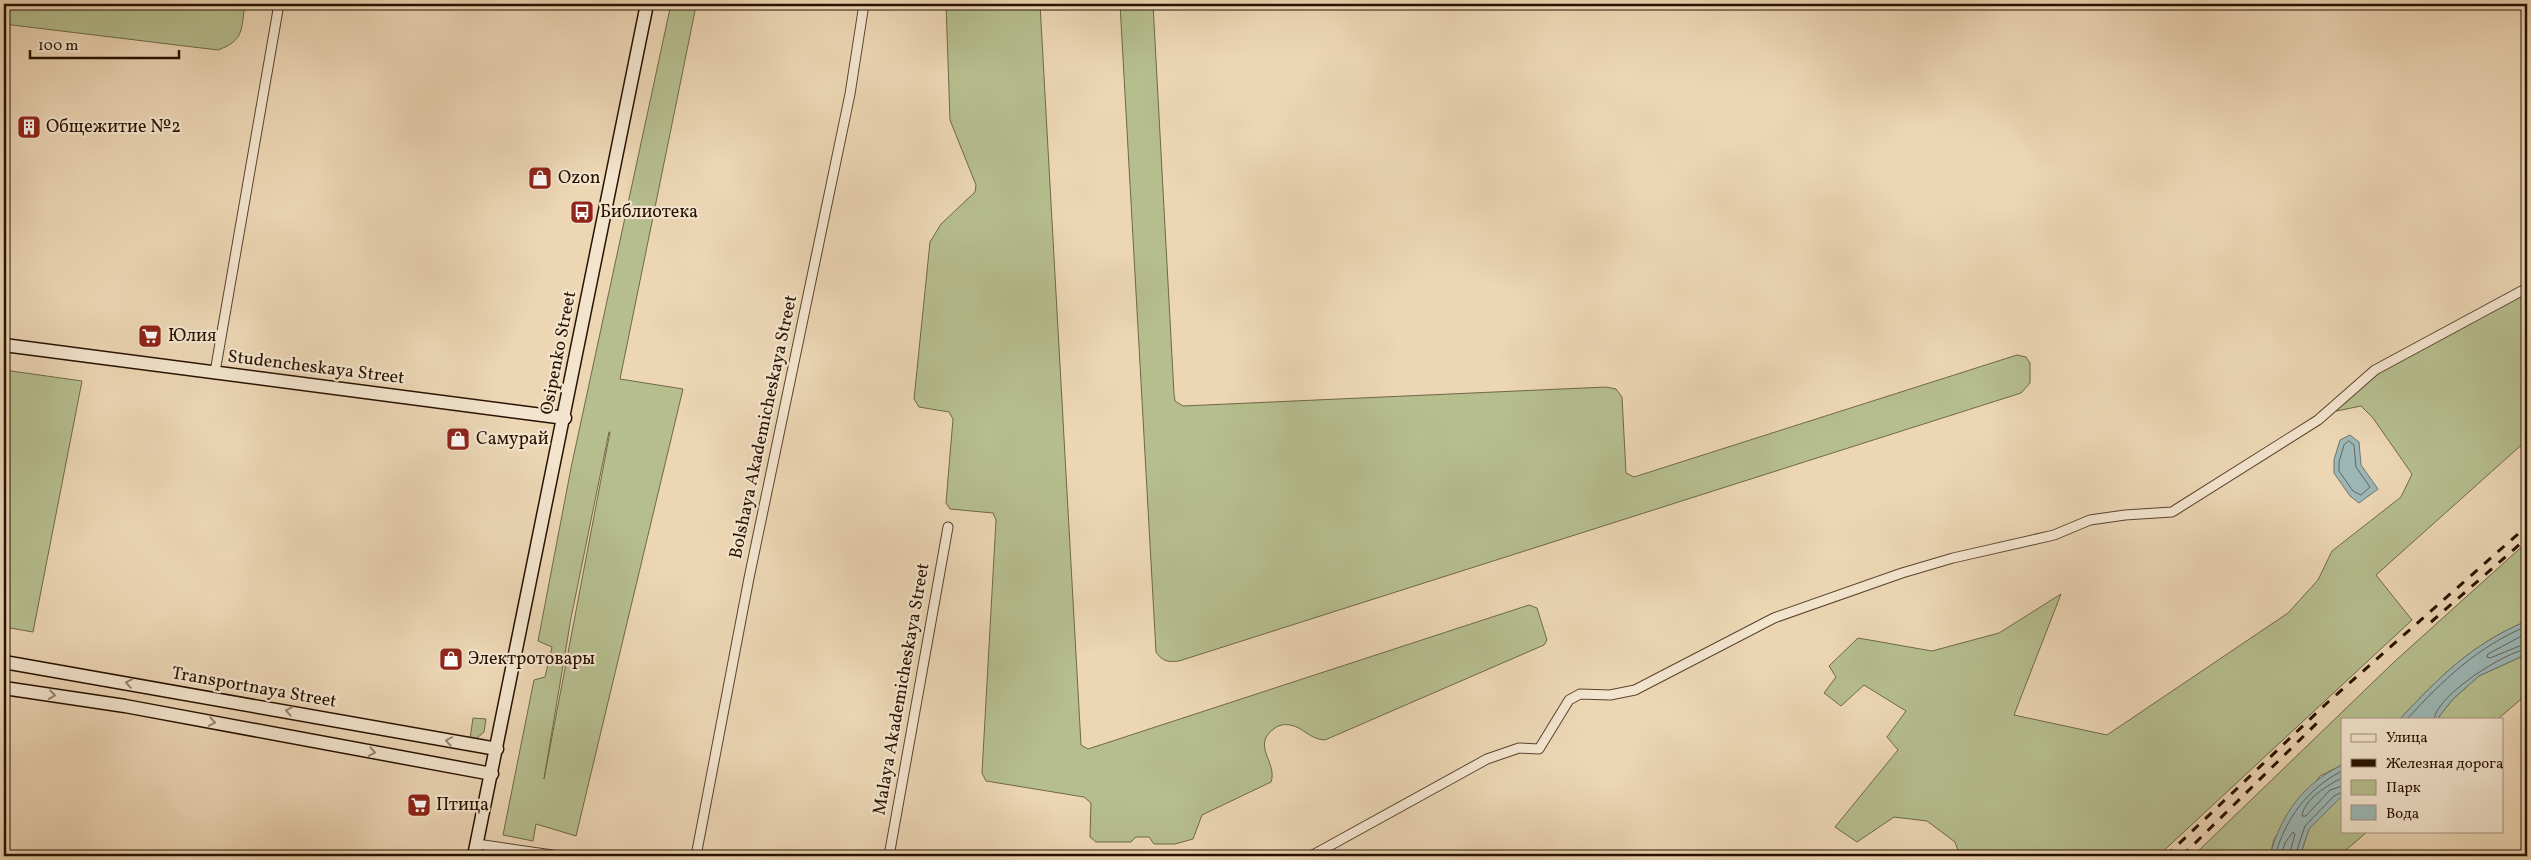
<svg xmlns="http://www.w3.org/2000/svg" width="2531" height="860" viewBox="0 0 2531 860" font-family="Vollkorn,serif">
<style>
.green{fill:#b6be8e;stroke:#6f6847;fill-rule:evenodd}
.water{fill:#9cb7b6;stroke:#6e756d}
.lines{fill:none;stroke-linecap:round;stroke-linejoin:round}
.shore{stroke:#62645b;stroke-width:1}
.street-casing{stroke:#59432d;stroke-width:11}
.secondary-casing{stroke:#281200;stroke-width:15}
.street{stroke:#f3e4ce;stroke-width:9}
.secondary{stroke:#f3e4ce;stroke-width:12}
.rail{stroke:#281200;stroke-width:3;stroke-dasharray:9 9;stroke-linecap:butt}
.oneway{stroke:#988671}
.labels{text-anchor:middle;dominant-baseline:central;stroke-width:4.5;stroke-linejoin:round;paint-order:stroke}
.poi-label{font-size:18px;fill:#281200;stroke:#f3e4ce;text-anchor:start}
.street-label{font-size:18px;fill:#281200;stroke:#f3e4ce}
</style>
<rect width="100%" height="100%" fill="#ecd6b4"/>
<filter id="stains"><feTurbulence type="fractalNoise" baseFrequency=".004" numOctaves="4"/><feColorMatrix values="0 0 0 0 .2 0 0 0 0 .09 0 0 0 0 .02 0 0 0 .5 -.17"/></filter>
<radialGradient id="worn" r=".72"><stop offset=".6" stop-color="#630" stop-opacity="0"/><stop offset="1" stop-color="#630" stop-opacity=".3"/></radialGradient>
<path class="green" d="M4,4H245C241,29 245,40 218,50L4,24Z
M671,4H692L695,11L620,379L683,389L576,836L536,824L533,841L503,835L534,680L545,677L552,647L538,641L571,468ZM609,432H610L544,779L571,618Z
M946,4H1040L1081,745L1088,749L1529,605L1537,608L1547,640L1544,645L1325,740C1309,739 1303,727 1290,725C1284,724 1279,725 1275,728C1250,745 1278,762 1271,782L1202,815L1193,839L1175,844H1154L1149,837H1136L1131,842H1096L1090,837L1091,803L1084,797L986,781L982,773L996,520L993,513L950,509L946,503L953,419L949,412L919,407L914,399L930,242L941,224L975,192L976,185L950,120Z
M1120,4H1153L1174,394L1175,401L1183,406L1606,387L1616,389L1622,397L1626,473L1634,477L2017,355L2026,357L2030,363V383L2021,393L1179,661C1168,662 1163,662 1156,652Z
M2527,285V440L2376,575L2412,620L2158,856H1960L1955,842L1927,821L1894,817L1857,842L1835,827L1898,750L1887,737L1906,711L1864,685L1841,706L1824,693L1836,677L1829,666L1858,638L1932,651L1999,633L2061,594L2014,715L2107,735L2288,613L2318,580L2332,551L2401,497L2412,474L2373,418L2361,406L2317,415L2372,368Z
M4,370L82,381L33,632L4,627Z
M2527,542V621C2473,643 2439,677 2400,719H2342V765L2320,776L2274,839L2270,856L2194,855L2394,662Z
M2527,654V694L2498,719H2437L2453,699L2479,676Z
M473,718L486,719L484,732L476,739H470Z
M2342,796V831H2368L2339,856H2300L2309,829Z"/>
<path class="water" d="M2350,435L2359,442L2361,465L2378,489L2359,503L2350,496L2334,473V460L2340,440Z
M2527,621V654L2479,676L2453,699L2437,719H2400C2439,677 2473,643 2527,621Z
M2342,765V796L2309,829L2300,856H2270C2281,814 2303,784 2342,765Z"/>
<g class="lines">
<path class="shore" d="M2349,441L2354,445L2356,467L2370,487L2361,495L2353,491L2339,471V462L2344,445Z
M2527,633L2488,654L2487,657L2490,658L2527,643
M2407,719C2443,680 2477,647 2527,626
M2434,719C2437,695 2505,652 2527,649
M2342,778C2328,785 2304,799 2302,816H2306L2330,790L2342,786
M2275,856C2285,819 2308,788 2342,771
M2281,856L2285,843L2293,832L2295,834L2289,856
M2295,856L2305,826L2334,796L2342,792"/>
<g class="street-casing">
<path id="street" d="M215,372L279,4
M477,844L559,856
M696,856L749,578L850,94L864,4
M889,856L948,527
M1311,856L1487,759L1519,748L1539,749L1569,700L1580,694L1610,695L1635,690L1774,618L1902,573L1953,558L2054,535L2090,520L2125,515L2172,512L2318,420L2375,370L2527,288"/>
</g>
<g class="secondary-casing">
<path id="secondary" d="M4,345L565,418
M4,662L497,749
M4,688L125,706L492,774
M474,856L647,4"/>
</g>
<use href="#street" class="street"/>
<use href="#secondary" class="secondary"/>
<path class="rail" d="M2431,622L2527,538
M2166,856L2327,703L2527,526
M2182,856L2322,718"/>
</g>
<defs><path id="oneway-chevron" d="M-2-3.5L2.5 0L-2 3.5" fill="none" stroke-width="1.6" stroke-linecap="round" stroke-linejoin="round" transform="scale(1.25)"/></defs>
<g class="oneway">
<use href="#oneway-chevron" transform="translate(129 683) rotate(-170)"/>
<use href="#oneway-chevron" transform="translate(52 695) rotate(8)"/>
<use href="#oneway-chevron" transform="translate(289 711) rotate(-170)"/>
<use href="#oneway-chevron" transform="translate(212 722) rotate(10)"/>
<use href="#oneway-chevron" transform="translate(449 741) rotate(-170)"/>
<use href="#oneway-chevron" transform="translate(372 752) rotate(10)"/>
</g>
<defs>
<g id="building-square" transform="scale(1.25)"><rect x="-9" y="-9" width="18" height="18" rx="4" fill="#8f2418" stroke="#f3e4ce"/><path d="M-4-6H4V6H1V3H-1V6H-4ZM-2.5-4.3h1.7v1.8h-1.7ZM.8-4.3h1.7v1.8H.8ZM-2.5-1h1.7V.8h-1.7ZM.8-1h1.7V.8H.8Z" fill="#fff"/></g>
<g id="shop-square" transform="scale(1.25)"><rect x="-9" y="-9" width="18" height="18" rx="4" fill="#8f2418" stroke="#f3e4ce"/><path d="M-5-2.5h2.3a2.7 3.5 0 0 1 5.4 0H5L5.5 6h-11ZM-1.5-2.5h3a1.5 2.3 0 0 0-3 0Z" fill="#fff"/></g>
<g id="bus-square" transform="scale(1.25)"><rect x="-9" y="-9" width="18" height="18" rx="4" fill="#8f2418" stroke="#f3e4ce"/><path d="M-5-6H5V4H4V6H2V4H-2V6H-4V4H-5ZM-3.5-4V0h7V-4ZM-3.5 1.2v1.5H-2V1.2ZM2 1.2v1.5H3.5V1.2Z" fill="#fff"/></g>
<g id="supermarket-square" transform="scale(1.25)"><rect x="-9" y="-9" width="18" height="18" rx="4" fill="#8f2418" stroke="#f3e4ce"/><path d="M-6-5.5h2.5l.6 2H6L4.5 2H-2.5L-4.4-4H-6ZM-1.5 3.2a1.3 1.3 0 1 0 .1 0ZM3 3.2a1.3 1.3 0 1 0 .1 0Z" fill="#fff"/></g>
</defs>
<g fill-rule="evenodd">
<use href="#building-square" x="29" y="127"/>
<use href="#shop-square" x="540" y="178"/>
<use href="#bus-square" x="582" y="212"/>
<use href="#supermarket-square" x="150" y="336"/>
<use href="#shop-square" x="458" y="439"/>
<use href="#shop-square" x="451" y="659"/>
<use href="#supermarket-square" x="419" y="805"/>
</g>
<g class="labels">
<g class="poi-label">
<text x="46" y="127">Общежитие №2</text>
<text x="558" y="178">Ozon</text>
<text x="600" y="212">Библиотека</text>
<text x="168" y="336">Юлия</text>
<text x="476" y="439">Самурай</text>
<text x="468" y="659">Электротовары</text>
<text x="436" y="805">Птица</text>
</g>
<g class="street-label">
<text transform="translate(559 353) rotate(-79)">Osipenko Street</text>
<text transform="translate(316 368) rotate(7)">Studencheskaya Street</text>
<text transform="translate(764 427) rotate(-78)">Bolshaya Akademicheskaya Street</text>
<text transform="translate(254 688) rotate(10)">Transportnaya Street</text>
<text transform="translate(902 689) rotate(-80)">Malaya Akademicheskaya Street</text>
</g>
</g>
<rect width="2531" height="860" fill="none" stroke="#ecd6b4" stroke-width="20"/>
<rect x="5" y="5" width="2521" height="850" fill="none" stroke="#281200" stroke-width="2.5"/>
<rect x="10" y="10" width="2511" height="840" fill="none" stroke="#281200"/>
<rect x="2341" y="718" width="162" height="115" fill="#f3e4ce" stroke="#a2907c"/>
<rect x="2351" y="734" width="25" height="8" fill="#f3e4ce" stroke="#a2907c"/>
<text x="2386" y="742" font-size="15" fill="#281200">Улица</text>
<rect x="2351" y="759" width="25" height="8" fill="#281200" stroke="#a2907c"/>
<text x="2386" y="768" font-size="15" fill="#281200">Железная дорога</text>
<rect x="2351" y="780" width="25" height="15" fill="#b6be8e" stroke="#a2907c"/>
<text x="2386" y="792" font-size="15" fill="#281200">Парк</text>
<rect x="2351" y="805" width="25" height="15" fill="#9cb7b6" stroke="#a2907c"/>
<text x="2386" y="818" font-size="15" fill="#281200">Вода</text>
<path d="M30 50v8h149v-8" fill="none" stroke="#281200" stroke-width="2.5"/>
<text x="38" y="50" font-size="15" fill="#281200" stroke="#f3e4ce" stroke-width="4" paint-order="stroke">100 m</text>
<rect width="100%" height="100%" filter="url(#stains)"/>
<rect width="100%" height="100%" fill="url(#worn)"/>
</svg>
